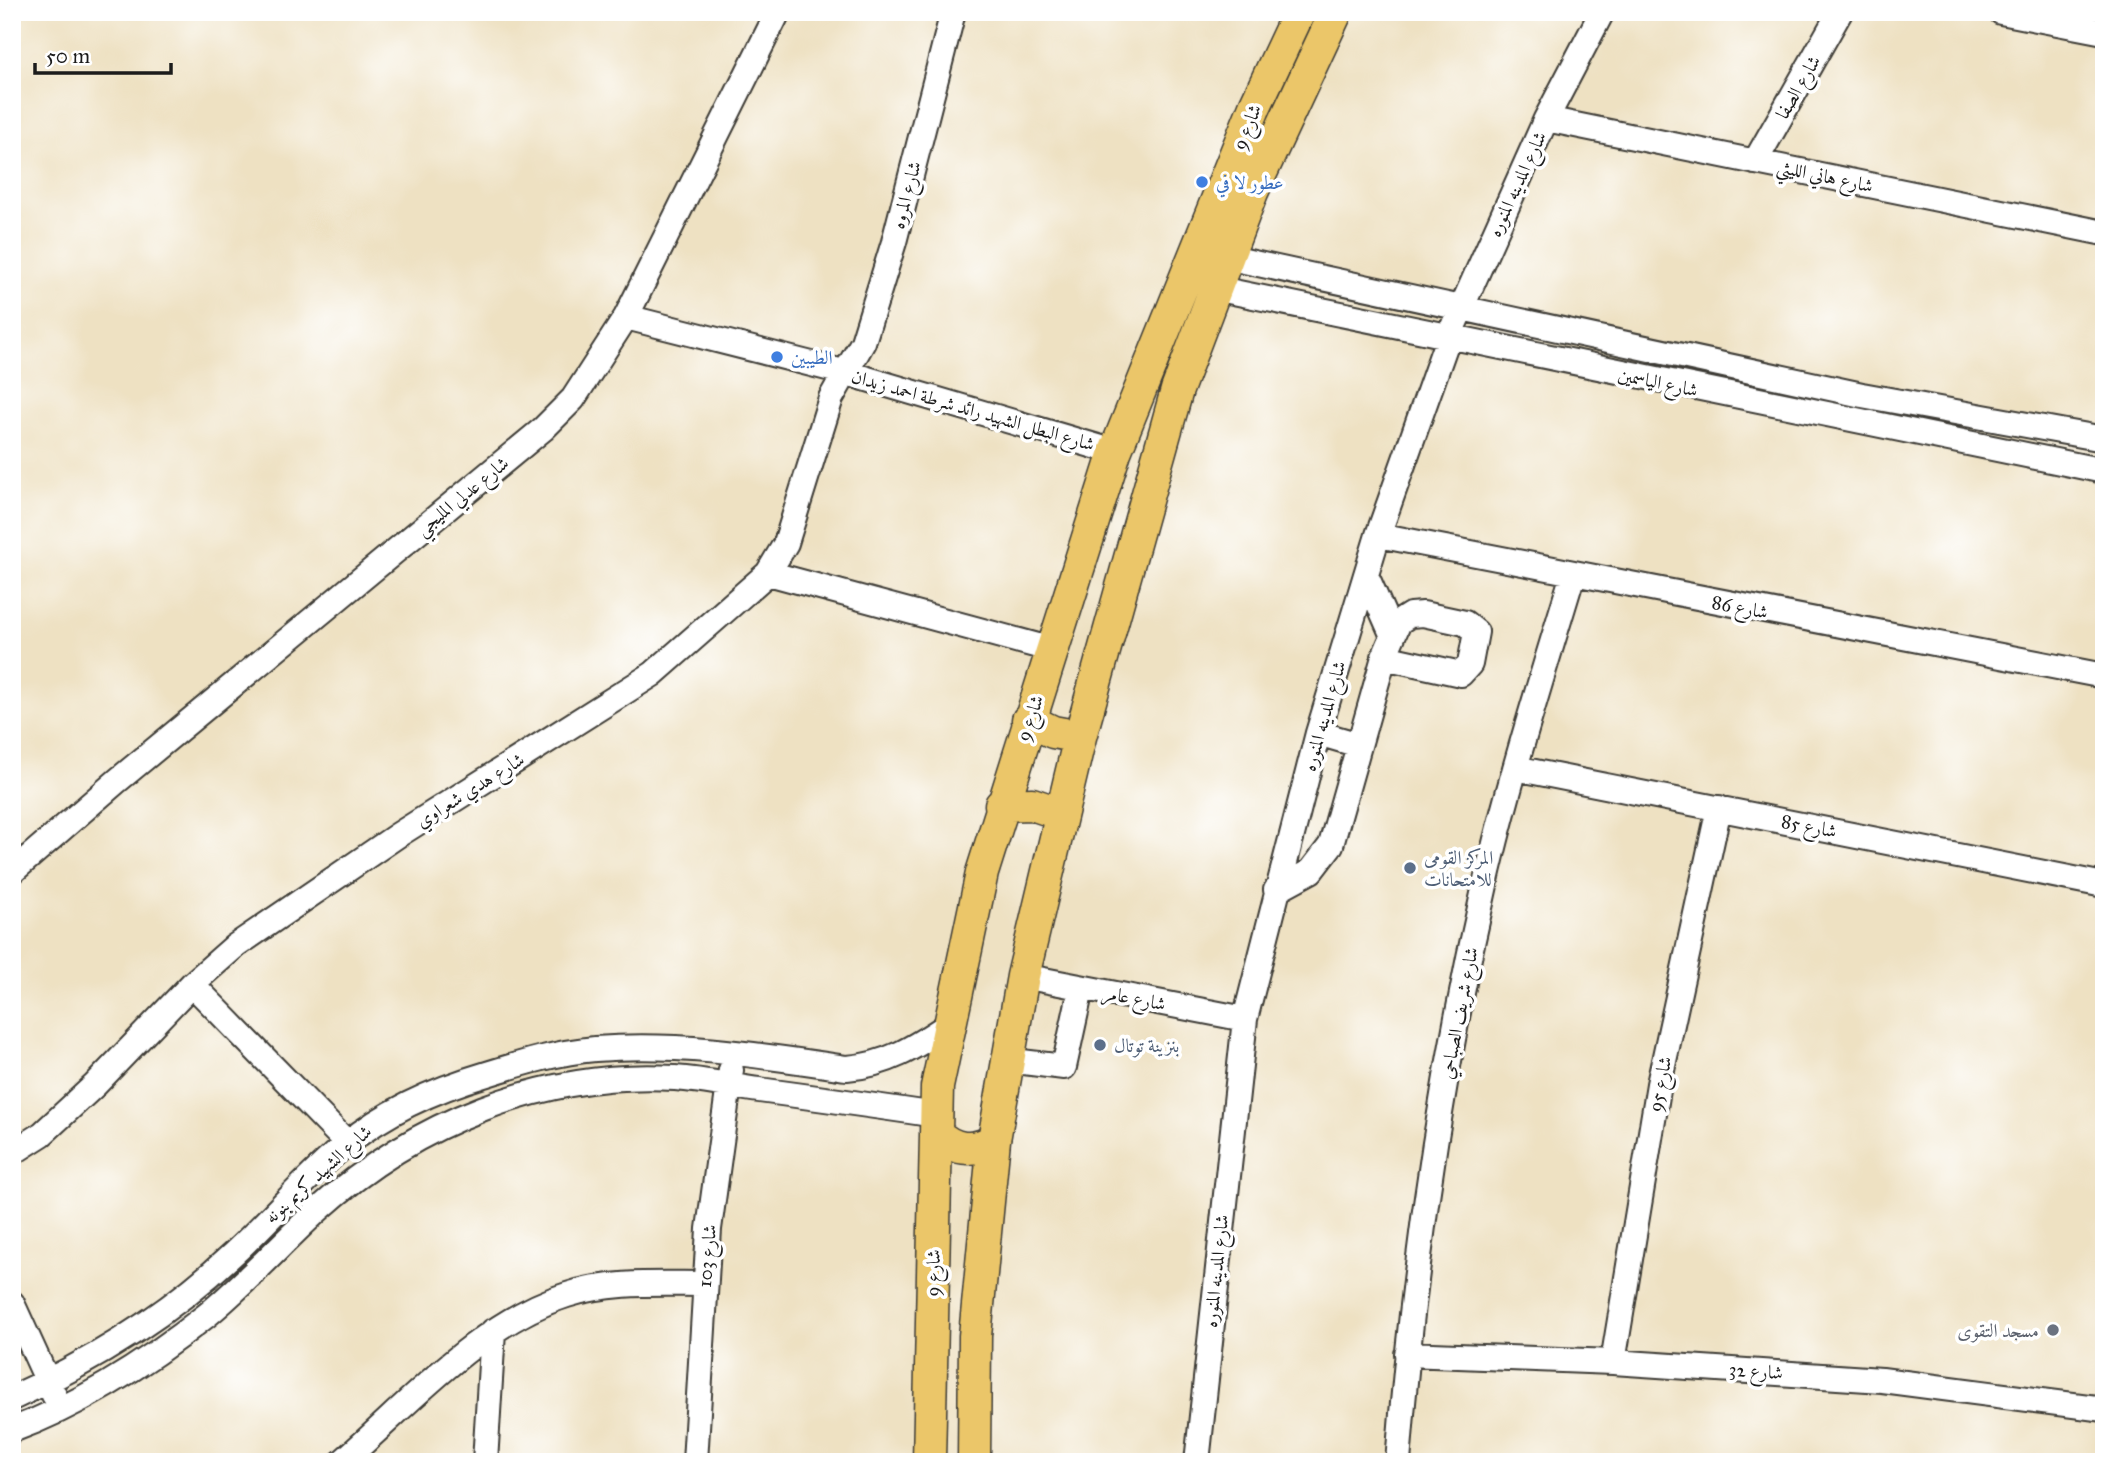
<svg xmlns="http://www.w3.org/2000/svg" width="2116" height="1474" viewBox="0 0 2116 1474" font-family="'IM FELL Great Primer',Amiri,serif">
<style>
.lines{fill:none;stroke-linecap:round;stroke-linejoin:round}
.minor-casing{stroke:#3c3a35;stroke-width:28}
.major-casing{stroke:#3c3a35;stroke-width:35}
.minor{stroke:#fff;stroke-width:24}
.major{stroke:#ebc669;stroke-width:32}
.shop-dot{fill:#3f7fe0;stroke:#fff;stroke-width:2.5}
.service-dot{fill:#5c6f8a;stroke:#fff;stroke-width:2.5}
.worship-dot{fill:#6b7280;stroke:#fff;stroke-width:2.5}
.labels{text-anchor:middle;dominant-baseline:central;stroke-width:7;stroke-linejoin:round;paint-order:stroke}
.street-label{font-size:19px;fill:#1c1c1c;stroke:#fff}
.shop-label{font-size:19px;fill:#366cbe;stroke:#fff;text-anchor:start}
.service-label{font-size:19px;fill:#4e5e75;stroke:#fff;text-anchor:start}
.worship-label{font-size:19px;fill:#5b616d;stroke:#fff;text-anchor:end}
</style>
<rect width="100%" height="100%" fill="#fff"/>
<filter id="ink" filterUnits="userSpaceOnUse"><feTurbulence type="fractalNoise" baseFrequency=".0143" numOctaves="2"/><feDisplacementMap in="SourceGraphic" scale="14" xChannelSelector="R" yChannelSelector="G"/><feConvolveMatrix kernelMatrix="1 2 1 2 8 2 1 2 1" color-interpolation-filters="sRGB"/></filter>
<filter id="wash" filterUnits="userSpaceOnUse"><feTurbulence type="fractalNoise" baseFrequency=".00686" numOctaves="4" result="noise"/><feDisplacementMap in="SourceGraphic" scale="28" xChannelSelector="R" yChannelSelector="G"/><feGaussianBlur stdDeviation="1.57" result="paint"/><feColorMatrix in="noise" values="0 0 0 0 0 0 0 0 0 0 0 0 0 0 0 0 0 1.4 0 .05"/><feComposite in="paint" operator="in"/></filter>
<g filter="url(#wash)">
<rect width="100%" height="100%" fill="#eee1c2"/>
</g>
<g filter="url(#ink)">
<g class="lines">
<g class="minor-casing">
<path id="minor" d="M2001,12L2104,32
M1546,119L2104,233
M1755,162L1840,12
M1226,257L1862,395L2104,439
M1214,288L2104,471
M626,317L847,373L1115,452
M1378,535L2104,676
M768,573L1053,650
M1366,575L1392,634
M1318,733L1359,745
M1515,768L2104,885
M12,872L117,781L543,429L573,399L626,317L778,12
M1276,890L1311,871L1331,845L1384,657L1399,622L1410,615L1423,614L1465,623L1476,632L1470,664L1461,674L1384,657
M1023,976L1245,1019
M192,984L347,1143
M1006,1060L1064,1067L1081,989
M12,1153L42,1134L95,1085L192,984L234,947L398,835L653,674L768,573L786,543L831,398L863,342L894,242L953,12
M12,1303L54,1395
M1407,1354L1613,1362L1882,1380L2104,1409
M1613,1362L1659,1084L1719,808
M12,1398C92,1362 169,1314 233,1254C272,1218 305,1178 346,1144C388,1110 436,1089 487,1074C522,1063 559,1052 595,1049C680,1042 764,1056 847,1068C887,1065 915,1047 948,1025
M12,1430C83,1404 148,1362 207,1315C246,1283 281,1244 318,1210C414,1123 543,1070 675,1078C703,1080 731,1086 759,1090C818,1098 877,1106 936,1115
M342,1462C410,1403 480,1322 567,1295C611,1281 658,1284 704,1284
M485,1462L493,1331
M695,1462L709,1229L731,1070
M1197,1462L1245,1019L1318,733L1378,535L1448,338L1546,119L1602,12
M1398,1462C1413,1267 1441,1075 1485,885C1509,780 1542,677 1573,574"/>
</g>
<g class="major-casing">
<path id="major" d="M1028,720L1053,732L1080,737
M1001,805L1032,804L1061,814
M936,1133C953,1150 973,1153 994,1140
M929,1462L937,1087L982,873L1115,452L1255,106L1299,12
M974,1462L975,1336L994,1140L1023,976L1080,737L1177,390L1252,192L1336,12"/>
</g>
<use href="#minor" class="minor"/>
<use href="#major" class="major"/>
</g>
</g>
<g class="shop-dot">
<circle cx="1202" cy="182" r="7"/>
<circle cx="777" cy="357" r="7"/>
</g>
<g class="service-dot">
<circle cx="1410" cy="868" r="7"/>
<circle cx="1100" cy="1045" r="7"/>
</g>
<circle class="worship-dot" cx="2053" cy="1330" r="7"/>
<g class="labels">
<g class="street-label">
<text transform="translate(1798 87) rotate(-60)">شارع الصفا</text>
<text transform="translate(1247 127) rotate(-68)">شارع 9</text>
<text transform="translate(1825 176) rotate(12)">شارع هاني الليثي</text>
<text transform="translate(1517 184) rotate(-65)">شارع المدينه المنوره</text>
<text transform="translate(906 195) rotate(-75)">شارع المروه</text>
<text transform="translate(1658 382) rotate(12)">شارع الياسمين</text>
<text transform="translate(973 410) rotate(16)">شارع البطل الشهيد رائد شرطة احمد زيدان</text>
<text transform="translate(462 496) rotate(-39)">شارع عدلي المليجي</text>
<text transform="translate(1740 607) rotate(11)">شارع 86</text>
<text transform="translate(1324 716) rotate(-74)">شارع المدينه المنوره</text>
<text transform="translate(1030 718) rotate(-71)">شارع 9</text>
<text transform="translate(470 790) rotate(-32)">شارع هدي شعراوي</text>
<text transform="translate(1809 826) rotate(11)">شارع 85</text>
<text transform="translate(1134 998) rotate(11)">شارع عامر</text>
<text transform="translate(1459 1013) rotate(-79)">شارع شريف الصباحي</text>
<text transform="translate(1660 1084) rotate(-79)">شارع 95</text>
<text transform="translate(318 1174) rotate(-42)">شارع الشهيد كريم بنونه</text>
<text transform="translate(707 1256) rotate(-85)">شارع 103</text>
<text transform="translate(1216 1271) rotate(-84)">شارع المدينه المنوره</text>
<text transform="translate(933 1273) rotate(-89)">شارع 9</text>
<text transform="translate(1756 1371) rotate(4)">شارع 32</text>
</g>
<g class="shop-label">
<text x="1216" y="182">عطور لا في</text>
<text x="791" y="357">الطيبين</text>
</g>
<g class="service-label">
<text x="1424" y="857">المركز القومى<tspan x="1424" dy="22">للامتحانات</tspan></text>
<text x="1114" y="1045">بنزينة توتال</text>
</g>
<g class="worship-label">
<text x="2039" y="1330">مسجد التقوى</text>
</g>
</g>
<rect width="2116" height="1474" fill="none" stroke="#fff" stroke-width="42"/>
<path d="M35 63v10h136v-10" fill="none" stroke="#1c1c1c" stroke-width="3.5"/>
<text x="46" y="63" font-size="21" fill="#1c1c1c" stroke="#ffffff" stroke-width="5" paint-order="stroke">50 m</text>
</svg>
